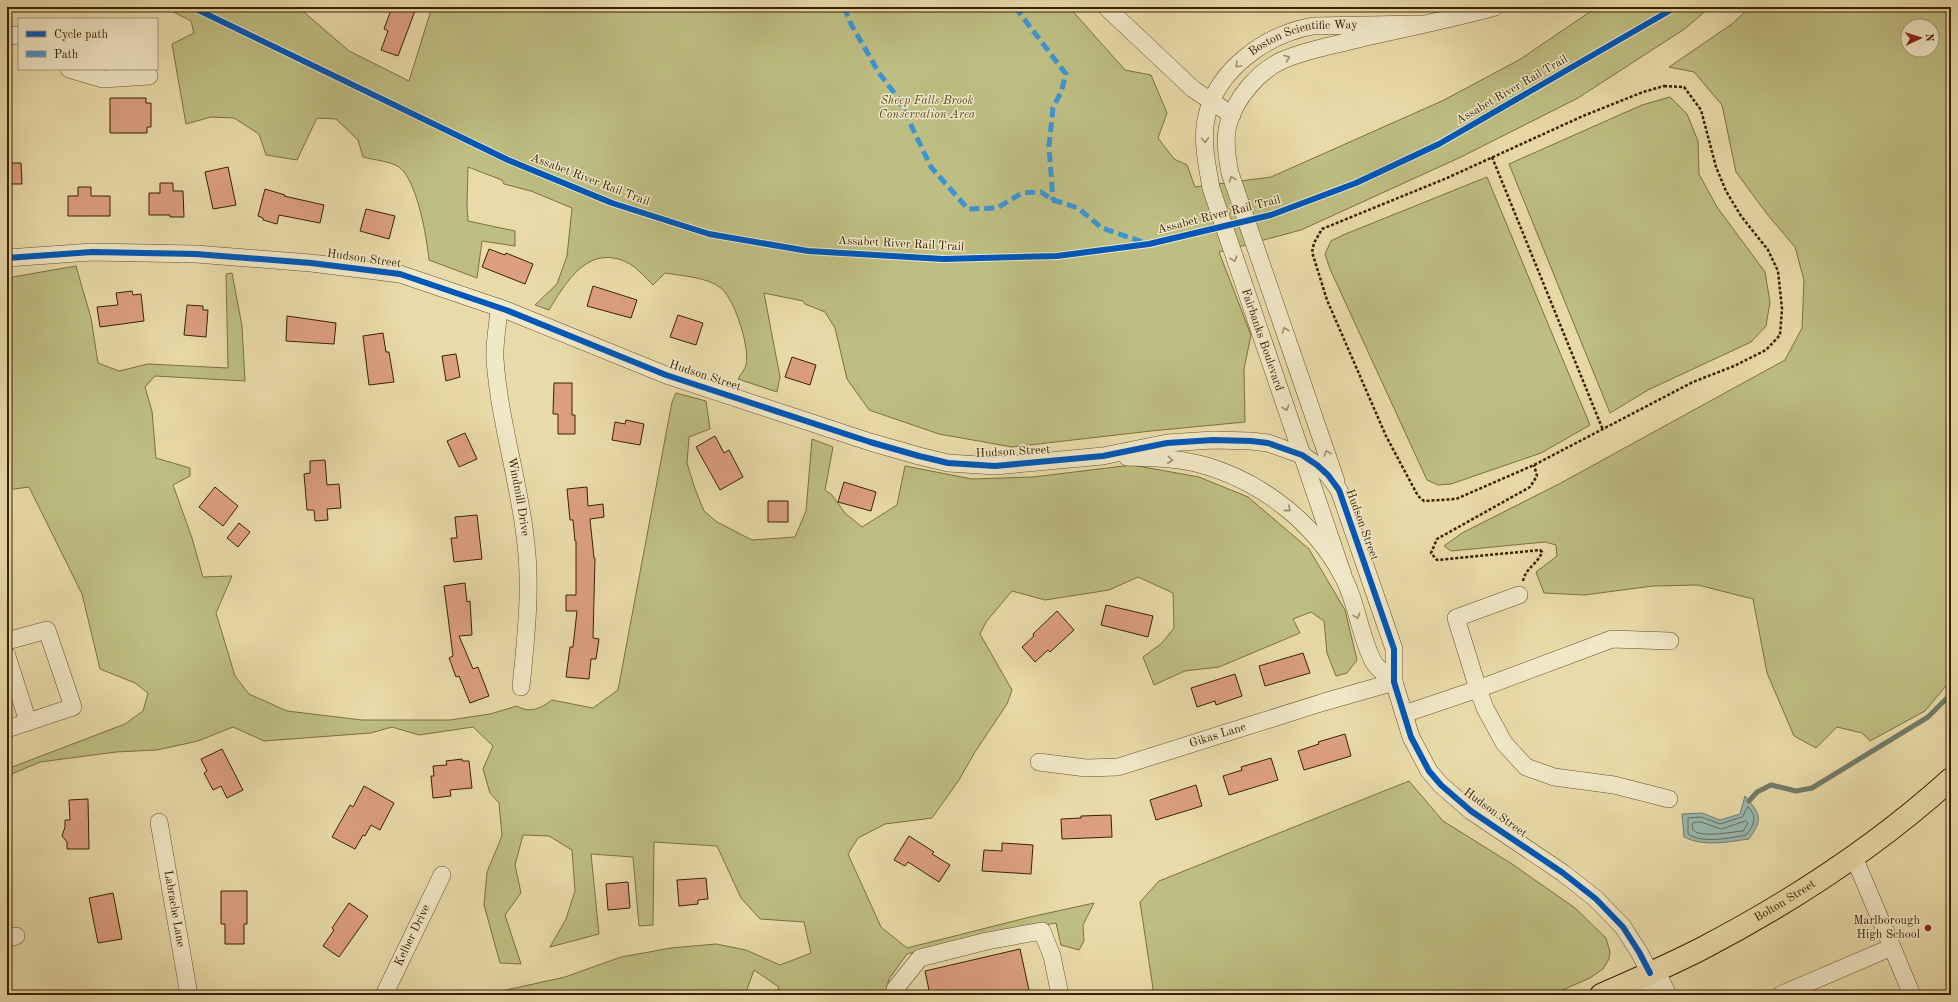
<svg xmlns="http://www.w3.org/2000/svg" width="1958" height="1002" viewBox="0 0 1958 1002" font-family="'Old Standard TT',serif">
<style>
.green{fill:#bebe82;stroke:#7c6f42;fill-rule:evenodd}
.water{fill:#99b9b1;stroke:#737c6b}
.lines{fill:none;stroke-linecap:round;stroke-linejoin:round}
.shore{stroke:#6a6c5a;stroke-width:1}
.stream{stroke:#737c6b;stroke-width:5}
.building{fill:#dc9f81;stroke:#3a2002}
.minor-casing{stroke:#664f2c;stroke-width:18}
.major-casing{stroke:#3a2002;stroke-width:24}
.path{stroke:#3a2002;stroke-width:2.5;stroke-dasharray:3 2;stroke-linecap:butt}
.minor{stroke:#f1e8c7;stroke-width:17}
.major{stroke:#e9dba9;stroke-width:22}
.quiet{stroke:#3e94d1;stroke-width:5;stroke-dasharray:10 5;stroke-linecap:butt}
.cycleway-casing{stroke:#f1e8c7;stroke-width:8}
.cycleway{stroke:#0057b8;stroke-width:6}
.oneway{stroke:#9f8e6e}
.poi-dot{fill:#8f2418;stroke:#f1e8c7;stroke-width:1.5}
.labels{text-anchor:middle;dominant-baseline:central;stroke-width:3;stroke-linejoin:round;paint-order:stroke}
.street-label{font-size:12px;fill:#3a2002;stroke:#f1e8c7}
.park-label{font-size:12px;font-style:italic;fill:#5b4822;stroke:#f1e8c7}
.poi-label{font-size:12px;fill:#3a2002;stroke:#f1e8c7;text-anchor:end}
</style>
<rect width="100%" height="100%" fill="#e9dba9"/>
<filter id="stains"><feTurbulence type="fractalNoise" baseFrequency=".005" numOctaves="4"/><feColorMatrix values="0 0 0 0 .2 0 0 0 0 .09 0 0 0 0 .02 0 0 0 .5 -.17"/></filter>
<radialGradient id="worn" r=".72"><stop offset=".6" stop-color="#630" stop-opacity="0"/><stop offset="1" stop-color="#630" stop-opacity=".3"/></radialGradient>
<path class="green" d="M164,7H298L349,51L409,81L432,7H1069L1125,70L1151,75L1167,113L1158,138L1174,159L1187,165L1195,187L1271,177L1442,101L1519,60L1597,7H1710L1686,28L1578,98L1461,157L1301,230L1219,252L1251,335L1244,369L1245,422L1151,431L1012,447L939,434L869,410L847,379L835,328L825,312L805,304L803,301L764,293L780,377L777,392L738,379C740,375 745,370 746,365C750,347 735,300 721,288C707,277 682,276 665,273L653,285C646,278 638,269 630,264C590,242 567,280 549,310L535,305L557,284L567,256L572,208L531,191L504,184L502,180L468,167L467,206L468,221L515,231V246L482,241L477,278L429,260C427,238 417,180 399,167C390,161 373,160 363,157L358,140L336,119L317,118L297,160L266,155L259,134L234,118L211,117L186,124L172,44L194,33L191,21Z
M1750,7H1951V680L1925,711L1870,741L1862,733L1837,727L1816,748L1794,736L1767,673L1753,599L1698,585L1653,586L1584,595L1544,593L1536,572L1557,556L1556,545L1545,542L1451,551L1444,546L1462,533L1559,484L1785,360L1802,328L1804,280L1795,247L1767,214L1736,172L1722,105L1694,72L1669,67L1732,24ZM1908,26H1932V50H1908Z
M1670,97L1687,114L1698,141L1699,174L1717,207L1765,272L1770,302L1766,326L1751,342L1648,390L1610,413L1509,164L1642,105Z
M1487,177L1590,425L1541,453L1451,484L1438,485L1427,480L1330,269L1325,254L1331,241L1343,235Z
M76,266L91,318L98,363L119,371L148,364L228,368L226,274L232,273L242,326L245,381L155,376L145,387L152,411L156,458L190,468V476L173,485L192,538L203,577L232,576L216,613L235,676L249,694L287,711L362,720H450L490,714L517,706C530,714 541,708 552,700L593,708L618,690L672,402L676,393L706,401L710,429L689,437L687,463L694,486L704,511L717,522L752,540L795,537L806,511L812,439L833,447L825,490L832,495L845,513L862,527L897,505L905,466L972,479L1033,477L1132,465L1199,477L1248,497L1309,549L1345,610L1357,660L1347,673L1336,676L1327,653L1324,621L1311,612L1293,619L1300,633L1219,667L1185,671L1154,685L1143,657L1162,643L1174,628L1173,593L1138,577L1109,590L1045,600L1012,591L986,622L980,634L1012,690L1007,704L975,752L959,780L932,818L885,824L858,838L848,854L881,927L907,948L1030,917L1094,903L1083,925L1084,941L1079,950L1061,945L1056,923L984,935L907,954L889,979L885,995H776L779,987L754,970L745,995H720L705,991L697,995H493L497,992L565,977L621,957L671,948L716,944L746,950L780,965L811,953L804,922L760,919L741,898L717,846L654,842L653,925L639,926L633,857L591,854L599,934L550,947L566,919L575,891L572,850L549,836L523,835L515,865L521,893L505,915L521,964L500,963L484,905L487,872L502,836L499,803L490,793L483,769L493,746L473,727L419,735L392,727L371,733L264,741L233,727L198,741L157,750L116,752L40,762L7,776V769L125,724L143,711L148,693L135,683L100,669L82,594L29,487L7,490V278Z
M1409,781L1443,821L1512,864L1575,908L1606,938L1610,952L1609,959L1603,969L1590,978L1551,995H1154L1140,902L1159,881Z"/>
<path class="water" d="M1745,796C1761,815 1763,819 1749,839C1727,842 1704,847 1684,837L1682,814L1702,813L1720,820L1740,814Z"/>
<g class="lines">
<path class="shore" d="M1748,807C1758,817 1754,825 1746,835C1729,838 1703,844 1688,834V818L1701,817L1720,824L1742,817Z
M1746,821L1748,823L1743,831C1731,832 1701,838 1693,830L1692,824L1694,822H1701L1721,829Z"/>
<path class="stream" d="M1749,801L1757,792L1771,785L1796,791L1812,788L1928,717L1951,694"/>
</g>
<path class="building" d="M392,7H404L415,11L398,56L381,50L388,31L384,29Z
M110,98H146V103H151V127H147V133H110Z
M7,163H21L22,184H7Z
M228,167L236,205L213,209L205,172Z
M160,183H173V191H183L184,217H170V215H149V193H160Z
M78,187H91V196H110V216H68V196H78Z
M265,189L285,195L284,196L324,205L320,223L279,215L277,224L263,220V218L258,216Z
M366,209L395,216L389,239L360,231Z
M489,249L505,255L506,253L533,264L525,284L482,267Z
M593,286L637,300L631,318L587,306Z
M132,291L133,295L141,294L144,321L100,327L97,307L118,305L116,293Z
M187,305L203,306V310H208L206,337L184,335Z
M678,315L703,323L696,345L670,337Z
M287,316L336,323L334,344L286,341Z
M383,333L386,352H389L394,382L369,385L363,336Z
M456,354L460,377L446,381L442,356Z
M792,357L816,365L810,385L785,377Z
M554,383H572V415H575V434H558V414H553Z
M626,420L644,424L640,445L612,440L615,422L625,424Z
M465,433L477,459L459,467L447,441Z
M715,436L724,453L729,450L743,477L720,490L696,447Z
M325,460L327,485L339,484L341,508L327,509L328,520L315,521L314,510H307L304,474L310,473V461Z
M844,482L876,492L871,511L838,502Z
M215,487L238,506L223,526L199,507Z
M587,487L588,506L603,504L604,517L590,519L594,558H595L593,638L599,639L596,659H591L589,679L566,677L570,647H573L577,611H566V595H576V541H575L573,520H570L567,489Z
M768,501H788V522H768Z
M477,515L482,559L454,562L451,538H457L455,517Z
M239,523L250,532L238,547L227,538Z
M465,583L467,602L470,601L472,635L459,636L473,669L478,667L489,696L470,703L459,676L456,677L449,658L453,656L444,586Z
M1106,605L1153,616L1148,637L1101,625Z
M1057,611L1074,630L1050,652L1048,650L1035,662L1022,647L1034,636L1033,634Z
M1303,653L1310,673L1265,686L1259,666Z
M1235,674L1242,696L1216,705L1215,701L1197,707L1191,688Z
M1345,734L1351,756L1304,770L1298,751L1319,744L1318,742Z
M222,749L243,790L227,798L221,786L213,790L204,773L207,771L201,759Z
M1271,758L1278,780L1229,795L1223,776L1242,770L1241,767Z
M462,759V761H469L472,788L450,790L451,796L433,798L431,776H434L433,766L447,765L446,761Z
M1196,785L1202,806L1156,820L1150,800Z
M364,786L394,803L380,830L371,825L365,836L363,835L355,849L332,837L350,805L353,807Z
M88,799L89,849H67V842L62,836L65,827V820H70L69,800Z
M1111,815L1112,837L1062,839L1061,819L1081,818V816Z
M909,836L934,852L932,854L950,865L939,882L908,862L905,866L894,860Z
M1002,843L1033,845L1031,874L982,871L984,850L1002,851Z
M706,878L708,899L698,900V904L679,906L677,880Z
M628,882L630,908L608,910L606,884Z
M221,891H247V924H244V944H225V924H221Z
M113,893L122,939L98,943L89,898Z
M349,903L368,916L339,957L323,946L334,930L332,928Z
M1020,949L1030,995H930L925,971Z"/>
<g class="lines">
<g class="minor-casing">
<g id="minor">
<path d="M1106,7L1193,89L1232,115"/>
<path d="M7,36L19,35"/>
<path d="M69,69L103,79L149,76"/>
<path d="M7,258L92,252L196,254L311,263L400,274L506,310L666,375L870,442L919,456L948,463L995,466L1103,456L1167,443L1213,440L1251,441L1268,443L1302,455L1317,465L1328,475L1339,490L1394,649V682L1411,737L1429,771L1441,785L1471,811L1563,873L1596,899L1623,927L1639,952L1650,973"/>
<path id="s1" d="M499,308C498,325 494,343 495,359C499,419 518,477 525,536C532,586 526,637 521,687"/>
<path d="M1127,457C1153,458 1178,458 1203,465C1260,481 1314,522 1342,575C1357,601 1359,634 1373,661C1377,669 1388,676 1394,682"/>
<path d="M1336,481L1230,173C1227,158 1224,140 1228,125C1235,99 1258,71 1283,60C1308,49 1336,45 1362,38C1406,28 1451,19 1495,7"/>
<path id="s2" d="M1343,575L1211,188C1207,164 1201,139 1207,115C1218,68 1268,34 1313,26L1420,24"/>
<path d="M1519,595L1456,618L1478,689L1485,708L1504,743L1526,767L1554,777L1614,785L1669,799"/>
<path d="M7,641L47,630L73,707L7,729"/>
<path d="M7,656L28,722"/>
<path d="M1404,714L1478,689L1612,639L1670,641"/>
<path id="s3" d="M1039,762L1086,768L1118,767L1324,702L1394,682"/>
<path id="s4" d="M159,822L189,995"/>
<path d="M7,939L16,936"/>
<path d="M1892,947L1912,995"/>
<path d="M1656,970L1668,995"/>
<path d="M1643,976L1652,995"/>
<path id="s5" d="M384,995L442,875"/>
<path d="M896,995L895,989L920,958L987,941L1042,931L1052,956L1060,995"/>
<path d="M1780,995L1892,947L1853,855"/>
</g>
</g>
<g class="major-casing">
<g id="major">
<path id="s6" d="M1601,995C1635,980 1670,965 1703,948C1791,902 1877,846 1951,779"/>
</g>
</g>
<path class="path" d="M1664,86L1684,87L1701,110L1716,167L1726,191L1741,216L1768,250L1778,271L1782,309L1780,335L1766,350L1734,366L1693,382L1534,465L1456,499L1424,501L1418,496L1386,436L1327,300L1312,252L1314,243L1322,229L1447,178L1583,116L1643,92Z
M1492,157L1603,430
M1523,581C1526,567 1538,564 1542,552L1540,550L1437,560L1431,553L1437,539L1530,487L1537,476L1534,465"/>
<use href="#minor" class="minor"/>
<use href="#major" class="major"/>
<path class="quiet" d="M844,7L851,24L879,73L898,98L931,167L968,209L997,208L1022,193L1041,192L1053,200L1078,208L1102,228L1143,242
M1015,7L1066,74L1061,92L1053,108L1049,146L1053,200"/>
<g class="cycleway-casing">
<path id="cycleway" d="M192,7L508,160L612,203L709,234L808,251L943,259L1057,256L1149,244L1271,215L1356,183L1439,144L1676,7
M7,258L92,252L196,254L311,263L400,274L506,310L666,375L870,442L919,456L948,463L995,466L1103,456L1167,443L1213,440L1251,441L1268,443L1302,455L1317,465L1328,475L1339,490L1394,649V682L1411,737L1429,771L1441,785L1471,811L1563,873L1596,899L1623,927L1639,952L1650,973"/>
</g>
<use href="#cycleway" class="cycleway"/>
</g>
<defs><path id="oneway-chevron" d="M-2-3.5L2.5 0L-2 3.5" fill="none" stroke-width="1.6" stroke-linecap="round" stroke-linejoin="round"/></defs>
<g class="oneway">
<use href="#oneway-chevron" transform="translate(1287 58) rotate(-22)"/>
<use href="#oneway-chevron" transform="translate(1238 65) rotate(135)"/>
<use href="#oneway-chevron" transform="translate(1205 140) rotate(89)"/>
<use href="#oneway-chevron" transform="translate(1232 179) rotate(-109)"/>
<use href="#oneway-chevron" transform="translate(1234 259) rotate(71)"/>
<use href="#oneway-chevron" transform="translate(1285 330) rotate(-109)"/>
<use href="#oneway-chevron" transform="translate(1286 408) rotate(71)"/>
<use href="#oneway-chevron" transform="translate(1327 453) rotate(-109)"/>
<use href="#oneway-chevron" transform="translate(1170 460) rotate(6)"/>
<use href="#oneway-chevron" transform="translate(1288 509) rotate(41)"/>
<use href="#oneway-chevron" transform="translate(1357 616) rotate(71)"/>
</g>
<circle class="poi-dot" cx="1928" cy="928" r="4"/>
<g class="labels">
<g class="street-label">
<text stroke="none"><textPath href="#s2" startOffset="616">Boston Scientific Way</textPath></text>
<text transform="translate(1512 90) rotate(-30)">Assabet River Rail Trail</text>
<text transform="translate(590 180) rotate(21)">Assabet River Rail Trail</text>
<text transform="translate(1219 215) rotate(-14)">Assabet River Rail Trail</text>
<text transform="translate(901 244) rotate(3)">Assabet River Rail Trail</text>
<text transform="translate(364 259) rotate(8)">Hudson Street</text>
<text transform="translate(1262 340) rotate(71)">Fairbanks Boulevard</text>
<text transform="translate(705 376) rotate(18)">Hudson Street</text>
<text transform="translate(1013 452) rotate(-3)">Hudson Street</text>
<text stroke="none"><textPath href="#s1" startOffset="191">Windmill Drive</textPath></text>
<text transform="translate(1362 525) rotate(70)">Hudson Street</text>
<text stroke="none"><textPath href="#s3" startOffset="184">Gikas Lane</textPath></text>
<text transform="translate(1495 813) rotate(36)">Hudson Street</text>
<text stroke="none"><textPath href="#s6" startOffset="207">Bolton Street</textPath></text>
<text stroke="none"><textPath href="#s4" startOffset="88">Labrache Lane</textPath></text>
<text stroke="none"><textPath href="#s5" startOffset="66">Kelber Drive</textPath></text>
</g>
<g class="park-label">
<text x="927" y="101">Sheep Falls Brook<tspan x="927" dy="14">Conservation Area</tspan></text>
</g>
<g class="poi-label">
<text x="1920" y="921">Marlborough<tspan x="1920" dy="14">High School</tspan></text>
</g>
</g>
<rect width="1958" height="1002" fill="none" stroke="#e9dba9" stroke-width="24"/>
<rect x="8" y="8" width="1942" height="986" fill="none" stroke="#3a2002" stroke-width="2"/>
<rect x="12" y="12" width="1934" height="978" fill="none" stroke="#3a2002"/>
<rect x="18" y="18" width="140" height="52" fill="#f1e8c7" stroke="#a89878"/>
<rect x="26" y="31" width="20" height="6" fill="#0057b8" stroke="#a89878"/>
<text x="54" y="38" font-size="12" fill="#3a2002">Cycle path</text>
<rect x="26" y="51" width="20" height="6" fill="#3e94d1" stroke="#a89878"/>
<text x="54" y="58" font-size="12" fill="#3a2002">Path</text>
<g transform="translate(1920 38) rotate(86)"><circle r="19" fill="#f1e8c7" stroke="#a89878"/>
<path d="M0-3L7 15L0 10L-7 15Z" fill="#8f2418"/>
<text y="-6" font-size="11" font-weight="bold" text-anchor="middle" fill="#3a2002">N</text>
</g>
<rect width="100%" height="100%" filter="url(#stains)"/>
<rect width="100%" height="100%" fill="url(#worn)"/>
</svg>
